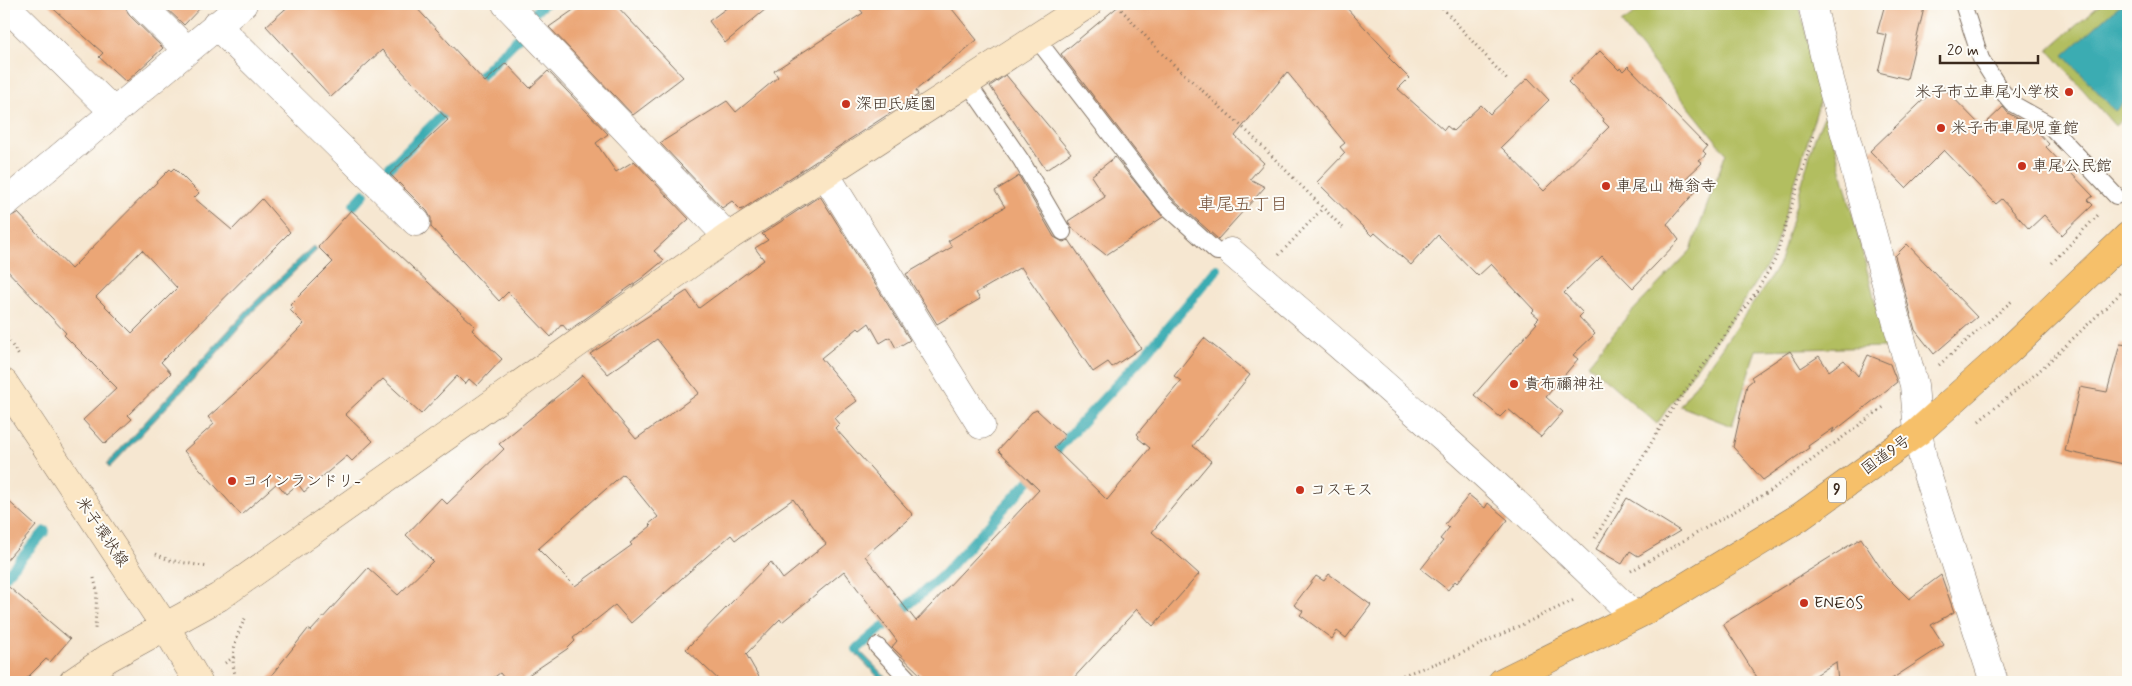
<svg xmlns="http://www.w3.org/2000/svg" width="2132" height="686" viewBox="0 0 2132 686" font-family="Mynerve,'Klee One',sans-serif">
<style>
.green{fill:#b2be60;stroke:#76743f}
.water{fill:#3aacb2;stroke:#3a6b68}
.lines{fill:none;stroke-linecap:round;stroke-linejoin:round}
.stream{stroke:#3aacb2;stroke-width:10}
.building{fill:#eba676;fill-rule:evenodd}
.lane-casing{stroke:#7c6c5d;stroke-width:18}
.street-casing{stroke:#7c6c5d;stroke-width:29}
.secondary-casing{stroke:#7c6c5d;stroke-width:29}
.highway-casing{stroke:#7c6c5d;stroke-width:29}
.path{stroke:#7c6c5d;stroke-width:3;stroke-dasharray:1 4;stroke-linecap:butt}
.lane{stroke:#fff;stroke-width:16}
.street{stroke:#fff;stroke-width:28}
.secondary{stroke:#fbe6c4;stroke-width:28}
.highway{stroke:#f6c06b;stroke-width:28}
.poi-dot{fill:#c8321e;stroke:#fdfcf7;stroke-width:2}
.labels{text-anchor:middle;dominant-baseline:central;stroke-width:4;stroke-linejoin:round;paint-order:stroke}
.shield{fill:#fdfcf7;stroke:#75695f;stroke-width:1}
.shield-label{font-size:15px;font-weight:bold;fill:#3b2a1e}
.poi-label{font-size:16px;fill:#3b2a1e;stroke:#fdfcf7;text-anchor:start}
.street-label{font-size:16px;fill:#3b2a1e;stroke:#fdfcf7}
.neighbourhood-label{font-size:18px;fill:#79553d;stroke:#fdfcf7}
</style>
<rect width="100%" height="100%" fill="#fdfcf7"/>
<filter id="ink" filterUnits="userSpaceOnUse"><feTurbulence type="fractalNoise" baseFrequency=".02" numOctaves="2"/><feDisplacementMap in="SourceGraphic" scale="10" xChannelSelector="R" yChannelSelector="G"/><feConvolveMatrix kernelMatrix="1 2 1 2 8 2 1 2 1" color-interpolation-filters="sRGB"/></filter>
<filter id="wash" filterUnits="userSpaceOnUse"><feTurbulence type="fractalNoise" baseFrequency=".0096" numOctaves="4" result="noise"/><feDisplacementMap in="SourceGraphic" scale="20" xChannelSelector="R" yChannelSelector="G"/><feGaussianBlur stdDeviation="1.12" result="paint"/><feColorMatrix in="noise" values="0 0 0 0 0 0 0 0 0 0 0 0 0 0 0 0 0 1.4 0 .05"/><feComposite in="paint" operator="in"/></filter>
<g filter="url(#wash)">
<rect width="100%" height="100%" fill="#f6e7d1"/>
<path class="green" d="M1649,4H1799L1821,97L1772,257C1738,315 1694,368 1657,424L1588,364L1626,318L1691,250L1726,153L1621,23Z
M2101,4H2128V114L2115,126L2048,50Z
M1826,112L1887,347L1756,350L1732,426L1680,406L1766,285L1780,262L1814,140Z"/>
<path class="water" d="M2121,4H2128V99L2115,111L2064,55Z
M313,246L317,250L253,311L204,368L109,468L107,464L249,308Z
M860,651L890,682H883L857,655Z"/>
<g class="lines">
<path class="stream" d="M537,10L544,4
M471,86L521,35
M384,173L443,114
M354,205L364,194
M1048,459L1147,352L1217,269
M4,578L45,531
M857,649L942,576L1037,472"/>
</g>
<g id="blocks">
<path class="building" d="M48,4H125L129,15L163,48L126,82L99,57L103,53Z
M162,4H204L184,25Z
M291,4H413L485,82L506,63L530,88L548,71L608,134L596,143L616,172L634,161L689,219L654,251L664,260L642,278L568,331L562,324L551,337L508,292L499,301L431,227V218L427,211L390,174L448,120L382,50L331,97L266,26Z
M582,4H615L683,77L633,115L549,27Z
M732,4H772L725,43L709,21Z
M856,4H948L977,40L916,90L918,95L741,210L732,201L722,208L660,143L727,101L736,112L778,77L774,71L863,13Z
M1121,4H1343L1390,55L1388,57L1409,78L1398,89L1444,130L1447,126L1453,131L1481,105L1490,114L1528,78L1549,100L1501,147L1544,191L1609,127L1603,121L1604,119L1568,82L1600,51L1619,70L1620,68L1623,71L1628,66L1707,147L1703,152L1706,155L1699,161L1702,163L1684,180L1696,191L1667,224L1679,240L1633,288L1602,256L1564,293L1583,313L1579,317L1595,334L1573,355L1578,359L1546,397L1563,412L1541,437L1508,409L1500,417L1474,395L1537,323L1535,322L1539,318L1532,312L1534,310L1491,264L1478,276L1438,235L1411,265L1375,233L1372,236L1317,182L1345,153L1340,147L1345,143L1287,72L1235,136L1264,163L1250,179L1265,187L1218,239L1171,197L1061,54Z
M1885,4H1925L1907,79L1878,72L1887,35L1877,33Z
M1006,75L1071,153L1046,170L990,86Z
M1940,84L1982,127L2003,107L2008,113L2033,127L2049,144L2046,147L2093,196L2088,200L2093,205L2062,235L2044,215L2029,229L2002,199L1996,204L1944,150L1906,188L1870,151Z
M1115,157L1163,217L1106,255L1072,228L1068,221L1105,197L1091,176Z
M174,168L199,193L194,198L232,230L262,199L290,232L161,362L171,373L128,415L132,419L105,444L83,420L117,388L64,335L66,333L4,267V219L18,213L71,269L170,169L171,171ZM142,250L177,288L132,333L96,297Z
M1019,176L1054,237L1063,242L1069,240L1141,348L1112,367L1108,362L1093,372L1021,267L976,293L980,299L937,324L906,274L952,247L948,241L1005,207L995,191Z
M820,196L910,340L896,348L890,337L880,343L869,323L860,330L858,328L821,358L857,401L834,418L839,424L835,428L913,515L865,556L916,621L1039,490L998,450L1032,412L1037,410L1065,436L1054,448L1107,500L1150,448L1138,438L1139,436L1137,434L1181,381L1174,376L1204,338L1250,375L1193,446L1211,461L1152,532L1199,574L1153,626L1137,609L1070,682H928L892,647L897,641L844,571L782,622L780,619L746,654L762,682H721L686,649L771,562L783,579L826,544L793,499L735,540L731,535L631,623L615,605L573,638L575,641L567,649L518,682H507L500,673L488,682H266L308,629L311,631L368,568L398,595L433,561L406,535L441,498L447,504L504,449L499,444L583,375L636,439L699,393L657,339L608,374L590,354L687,291L699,308L764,260L755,248L768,240L762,234ZM623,474L658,517L649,524L651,526L630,543L632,545L575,586L538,549Z
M351,210L475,326L472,330L502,359L477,386L469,379L465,384L457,376L421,414L383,379L345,414L373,441L352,461L347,456L304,492L298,484L286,494L277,483L241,515L184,451L214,424L208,417L242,387L304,324L290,310L293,308L290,305L333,262L318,247Z
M1907,244L1977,317L1934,354L1915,330L1895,256Z
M2120,344L2128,345V465L2065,451L2080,387L2107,392Z
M1790,351L1801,368L1819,356L1829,371L1844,360L1858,376L1868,355L1890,364L1897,382L1832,433L1834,428L1808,446L1809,448L1763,480L1733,447L1747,385L1753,380L1751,377Z
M1469,495L1485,508L1488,503L1508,520L1457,583L1455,581L1448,590L1421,569L1443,541L1440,539L1449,528L1445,524Z
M4,497L36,526L4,563Z
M1627,498L1680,531L1638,556L1630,551L1622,564L1596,549Z
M1861,538L1886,576L1909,599L1941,575L1954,612L1931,625L1944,645L1887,682H1838L1836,662L1805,682H1760L1723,624Z
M1329,574L1371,605L1346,638L1337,631L1332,639L1300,615L1303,611L1294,605L1316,576L1324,581Z
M4,583L70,639L50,662L46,659L23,682H4Z"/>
</g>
</g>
<g filter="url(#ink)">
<use href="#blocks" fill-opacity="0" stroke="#7c6c5d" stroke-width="1"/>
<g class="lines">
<g class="lane-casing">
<path id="lane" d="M1963,4L1981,59L2000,89L2013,104L2047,123L2116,196
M1036,38L1164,204L1217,252H1231
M967,82L1021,160L1063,232
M877,646L911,682"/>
</g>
<g class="street-casing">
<path id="street" d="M4,4L113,111
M140,4L187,50
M506,4L728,237
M1812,4L1829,76L1914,385L1918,432L1924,465L1994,682
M216,25L416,222
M825,174L981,425
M4,204L243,4
M1231,252C1369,370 1505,489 1634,616"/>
</g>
<g class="secondary-casing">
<path id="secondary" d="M4,383L166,628L198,682
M73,682L108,658L219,597L728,237L1088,4"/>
</g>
<g class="highway-casing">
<path id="highway" d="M1502,682L1649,609L1800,517L1918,432L2009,350L2128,236"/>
</g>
<path class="path" d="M1439,4L1509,82
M1118,6L1160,52L1251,135L1344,229
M1279,255L1323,208
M2052,263L2100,213
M4,333L19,356
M1939,365L2013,300
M1979,421L2037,373L2128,286
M1595,538L1666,418L1756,292L1775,260L1813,136
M156,554L169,560L208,567
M1631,571L1770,491L1885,406
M94,578L97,591L95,629
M225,663L234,657
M132,680L142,682
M238,682C228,662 235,636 246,617
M1384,682L1456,656L1574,600"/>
<use href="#lane" class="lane"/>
<use href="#street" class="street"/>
<use href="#secondary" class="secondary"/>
<use href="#highway" class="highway"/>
</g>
</g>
<g class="poi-dot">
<circle cx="2069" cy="92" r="5"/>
<circle cx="846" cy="104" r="5"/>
<circle cx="1941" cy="128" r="5"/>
<circle cx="2022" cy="166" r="5"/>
<circle cx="1606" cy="186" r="5"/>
<circle cx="1514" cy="384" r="5"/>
<circle cx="232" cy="481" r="5"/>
<circle cx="1300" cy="490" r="5"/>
<circle cx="1804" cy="603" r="5"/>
</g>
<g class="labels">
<rect class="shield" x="1828" y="477.5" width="18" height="25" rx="4"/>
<g class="shield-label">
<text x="1837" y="490">9</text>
</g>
<g class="poi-label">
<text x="2059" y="92" text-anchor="end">米子市立車尾小学校</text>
<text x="856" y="104">深田氏庭園</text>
<text x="1951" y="128">米子市車尾児童館</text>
<text x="2032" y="166">車尾公民館</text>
<text x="1616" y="186">車尾山 梅翁寺</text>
<text x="1524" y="384">貴布禰神社</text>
<text x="242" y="481">コインランドリ-</text>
<text x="1310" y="490">コスモス</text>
<text x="1814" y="603">ENEOS</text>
</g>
<g class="street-label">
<text transform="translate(1886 455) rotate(-36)">国道9号</text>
<text transform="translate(102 532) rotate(56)">米子環状線</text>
</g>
<g class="neighbourhood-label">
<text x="1243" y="205">車尾五丁目</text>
</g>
</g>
<rect width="2132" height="686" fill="none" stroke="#fdfcf7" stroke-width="20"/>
<path d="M1940 55v8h98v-8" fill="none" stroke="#3b2a1e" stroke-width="2.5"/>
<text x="1947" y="55" font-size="15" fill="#3b2a1e" stroke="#fdfcf7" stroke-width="4" paint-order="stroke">20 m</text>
</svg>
